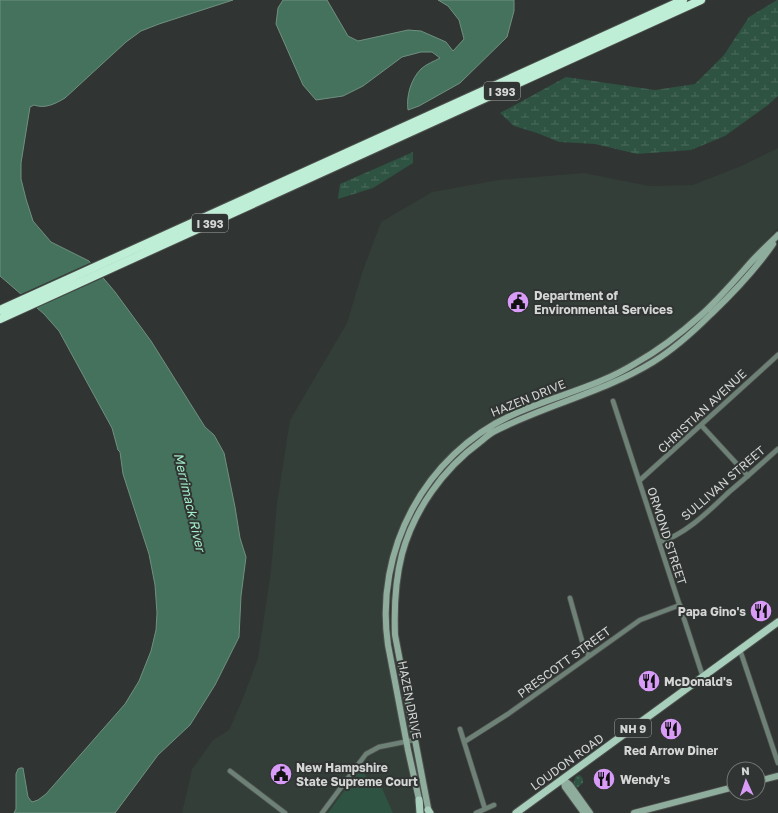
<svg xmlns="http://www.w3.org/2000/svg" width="778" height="813" viewBox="0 0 778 813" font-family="'Golos Text',sans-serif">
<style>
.built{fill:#333e38}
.grass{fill:url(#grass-dots)}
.wetland{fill:url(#wetland-marsh)}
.pitch{fill:#2e5342}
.water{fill:#45725d;stroke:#709081}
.pier{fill:#303432}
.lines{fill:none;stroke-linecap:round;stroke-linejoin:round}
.street-casing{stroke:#4e514f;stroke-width:6}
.secondary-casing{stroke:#4e514f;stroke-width:8}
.primary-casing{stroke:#4e514f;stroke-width:9}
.highway-casing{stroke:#4e514f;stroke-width:10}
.street{stroke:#6e8177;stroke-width:4.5}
.secondary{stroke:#8fad9d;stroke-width:6}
.primary{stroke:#a7cfbb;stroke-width:7}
.highway{stroke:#beeed5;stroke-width:8}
.labels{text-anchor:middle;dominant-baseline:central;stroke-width:4;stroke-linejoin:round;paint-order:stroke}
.shield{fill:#303432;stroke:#a3a5a4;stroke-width:1}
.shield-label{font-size:11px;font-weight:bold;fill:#d4d6d5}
.poi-label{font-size:12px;font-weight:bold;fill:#d4d6d5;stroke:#303432;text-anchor:start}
.street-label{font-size:12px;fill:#d4d6d5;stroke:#303432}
.water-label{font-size:13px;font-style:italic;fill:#a3eeca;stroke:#303432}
</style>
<defs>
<pattern id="grass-dots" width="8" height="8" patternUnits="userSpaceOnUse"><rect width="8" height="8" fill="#2e5342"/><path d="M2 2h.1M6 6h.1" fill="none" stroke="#4b6b5c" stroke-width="1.8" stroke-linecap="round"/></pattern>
<pattern id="wetland-marsh" width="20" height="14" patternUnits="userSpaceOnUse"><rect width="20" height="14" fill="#2e5342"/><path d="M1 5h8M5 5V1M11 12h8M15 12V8" fill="none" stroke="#4b6b5c"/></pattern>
</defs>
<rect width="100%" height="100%" fill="#303432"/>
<path class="built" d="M778,148V228L742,268L697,315L671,337L661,344L653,347L646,355L629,365L599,379L509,413L497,418L481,429L451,453L438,467L420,490L407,513L397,533L388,563L384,583L382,611L385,650L417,813H182L192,769L213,740L229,730L243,698L258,658L271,570L277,503L290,420L347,323L363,270L381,222L432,192L498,180L584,173L649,186L693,185L741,166Z"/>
<path class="grass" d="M580,775L583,779V783L577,788L573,785L576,776Z"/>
<path class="wetland" d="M777,0H778V96L768,105L725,136L691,150L637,154L595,144L559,142L537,133L514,126L500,113L566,77L655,90L695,84L724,55L749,17Z
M413,152V163L373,188L338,199L340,184Z"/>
<path class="pitch" d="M360,769L363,770L368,780L381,786L393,813H328Z"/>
<path class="water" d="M0,0H233L159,24L141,31L126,42L65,98C55,104 45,109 34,105L30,107L21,163V179L26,199L33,221L51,242L89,261L115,292L151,341L205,427L214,435L224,453L235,507L240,538L246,557L241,596L239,637L215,685L190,725L158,755L115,813H14L16,809V774L18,769L20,768H23L28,797L32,802L38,800L46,794L125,704L139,681L151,651L156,630L157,613L155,585L149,554L123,474L120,452L118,450L112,428L59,331L44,314L0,276Z
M283,0H327L348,36L358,41L408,30L421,31L446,42L453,51L464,39L459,20L448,6L438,0H514V11L507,37L460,83L419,106L408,110C406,96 411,79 421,69C426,64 435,61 440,58L432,52H421L402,57L363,86L343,96L316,100L303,85L276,24L278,8Z"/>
<path class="pier" d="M92,262L105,277L34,309L19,295Z"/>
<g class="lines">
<g class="street-casing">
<path id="street" d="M613,401L703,677
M701,425L748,476
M639,481L778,355
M659,542C684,536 710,510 729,492C746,478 762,463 778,449
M570,598L584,648L589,656
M740,650L778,763
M460,729L485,809
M464,742L508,714L640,620L680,605
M230,771L285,813
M322,813L366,754L379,747L414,740
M476,813L494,805"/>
</g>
<g class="secondary-casing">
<path id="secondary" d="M563,779L570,785L590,813
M563,779L565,787L584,813
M758,781L778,776
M420,804L408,750L388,645C374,550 425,455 512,415C553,396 598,387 636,363C659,350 680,334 700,316C719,299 735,280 752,261C760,252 769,244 778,235
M429,813L395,635C394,608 395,581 402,554C414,510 443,469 480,442C485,438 489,434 495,431C546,405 604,392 653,362C674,349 693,332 711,314C734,292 755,270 773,244
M634,813L734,787"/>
</g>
<g class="primary-casing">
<path id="primary" d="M419,800L420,813
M428,810L430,813
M516,813L778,622"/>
</g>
<g class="highway-casing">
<path id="highway" d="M0,310L683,0
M0,319L701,0"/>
</g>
<use href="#street" class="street"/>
<use href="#secondary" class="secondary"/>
<use href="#primary" class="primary"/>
<use href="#highway" class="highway"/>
</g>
<defs>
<g id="civic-disc" transform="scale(1.15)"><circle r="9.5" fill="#d89bf8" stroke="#303432"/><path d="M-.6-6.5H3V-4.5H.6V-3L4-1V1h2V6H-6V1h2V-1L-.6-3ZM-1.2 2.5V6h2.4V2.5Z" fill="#111"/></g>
<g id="restaurant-disc" transform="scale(1.15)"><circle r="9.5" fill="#d89bf8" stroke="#303432"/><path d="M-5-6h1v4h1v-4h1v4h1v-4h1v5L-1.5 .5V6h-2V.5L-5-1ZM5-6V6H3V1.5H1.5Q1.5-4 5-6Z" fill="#111"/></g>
</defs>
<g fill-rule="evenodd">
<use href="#civic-disc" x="518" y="302"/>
<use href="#restaurant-disc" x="761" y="611"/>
<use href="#restaurant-disc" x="649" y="681"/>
<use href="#restaurant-disc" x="671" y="729"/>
<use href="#civic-disc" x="281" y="774"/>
<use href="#restaurant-disc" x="604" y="779"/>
</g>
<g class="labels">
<g class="shield">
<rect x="484" y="82" width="36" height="18" rx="3"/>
<rect x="192" y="214" width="36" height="18" rx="3"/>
<rect x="615" y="719" width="36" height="18" rx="3"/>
</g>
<g class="shield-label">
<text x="502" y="91">I 393</text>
<text x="210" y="223">I 393</text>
<text x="633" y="728">NH 9</text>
</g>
<g class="poi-label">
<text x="534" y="295">Department of<tspan x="534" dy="14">Environmental Services</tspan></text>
<text x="746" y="611" text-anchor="end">Papa Gino's</text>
<text x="664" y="681">McDonald's</text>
<text x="671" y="750" text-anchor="middle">Red Arrow Diner</text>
<text x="296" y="767">New Hampshire<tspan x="296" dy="14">State Supreme Court</tspan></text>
<text x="620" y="779">Wendy's</text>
</g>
<g class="street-label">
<text transform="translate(528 398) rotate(-22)">HAZEN DRIVE</text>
<text transform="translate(702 411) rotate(-43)">CHRISTIAN AVENUE</text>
<text transform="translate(723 483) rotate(-41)">SULLIVAN STREET</text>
<text transform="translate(667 536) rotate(72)">ORMOND STREET</text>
<text transform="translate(564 662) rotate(-36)">PRESCOTT STREET</text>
<text transform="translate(410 700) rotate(79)">HAZEN DRIVE</text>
<text transform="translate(567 762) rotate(-36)">LOUDON ROAD</text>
</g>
<g class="water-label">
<text transform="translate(190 502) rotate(77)">Merrimack River</text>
</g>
</g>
<g transform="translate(746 781) rotate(357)"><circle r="19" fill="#303432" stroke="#727573"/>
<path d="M0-3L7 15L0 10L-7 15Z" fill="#d89bf8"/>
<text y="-6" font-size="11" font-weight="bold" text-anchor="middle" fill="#d4d6d5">N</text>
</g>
</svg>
